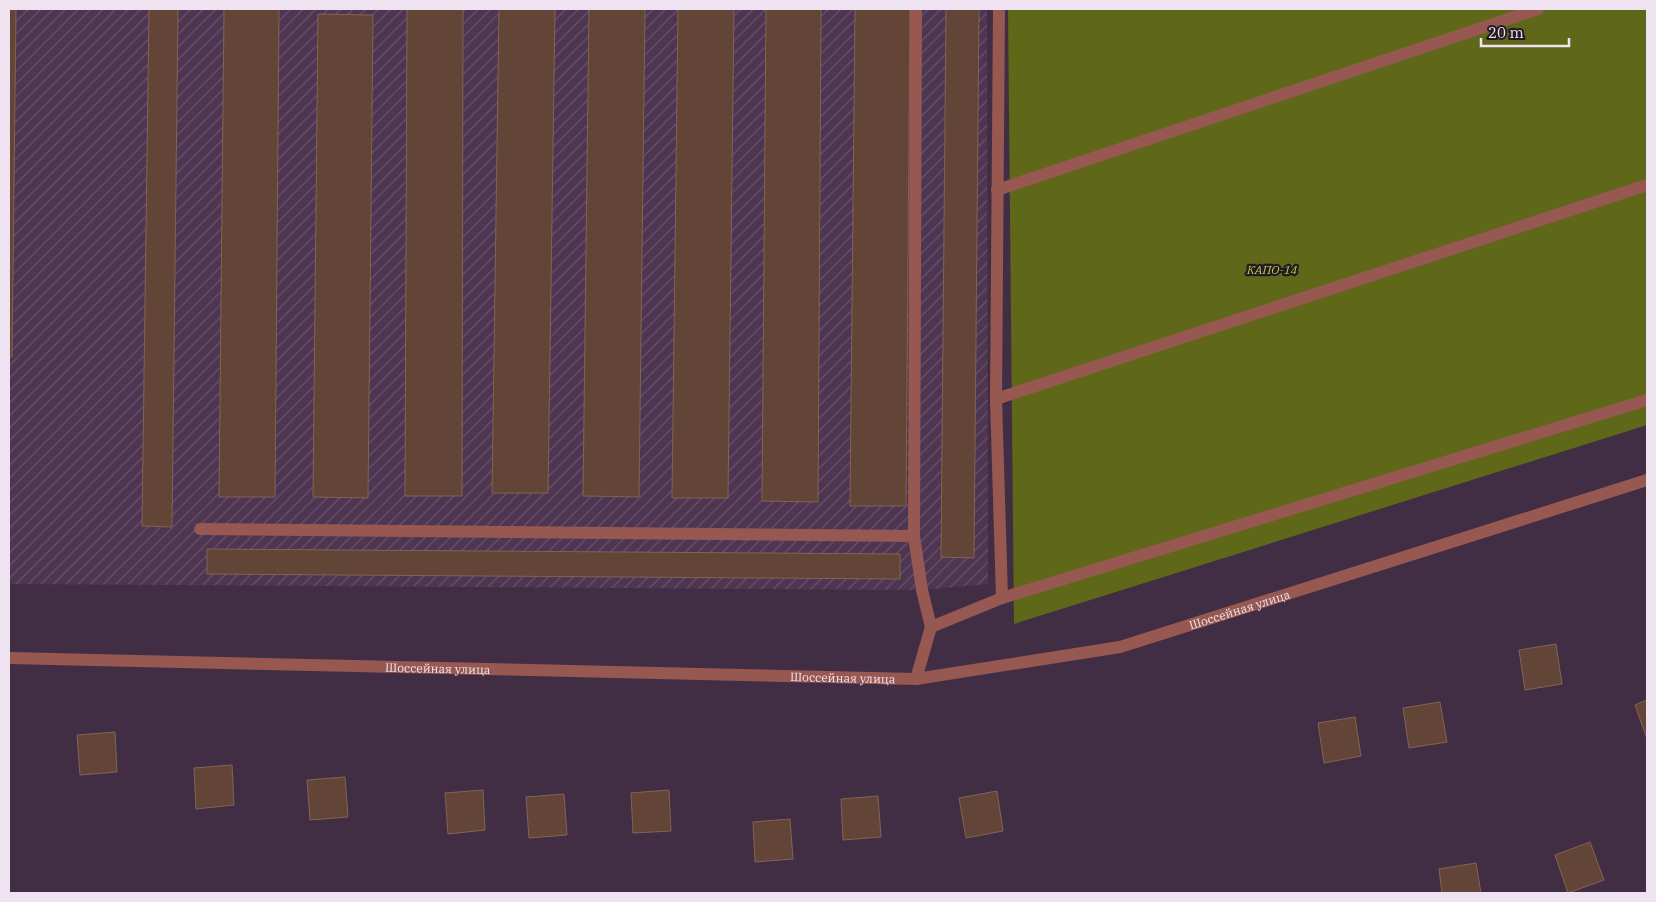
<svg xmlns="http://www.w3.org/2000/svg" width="1656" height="902" viewBox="0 0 1656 902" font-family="'IBM Plex Serif',serif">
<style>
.industrial{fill:url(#industrial-furrows)}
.garden{fill:#5f6719}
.building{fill:#634538;stroke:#836355}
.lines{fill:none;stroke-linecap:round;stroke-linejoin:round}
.minor{stroke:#965850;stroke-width:12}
.labels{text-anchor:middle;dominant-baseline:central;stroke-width:4.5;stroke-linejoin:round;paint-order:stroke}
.park-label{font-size:12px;font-style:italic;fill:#c1d04b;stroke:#231a24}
.street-label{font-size:12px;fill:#f0e3f1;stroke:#231a24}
</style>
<defs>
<pattern id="industrial-furrows" width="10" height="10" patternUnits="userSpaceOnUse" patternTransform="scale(1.25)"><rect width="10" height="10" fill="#4e3551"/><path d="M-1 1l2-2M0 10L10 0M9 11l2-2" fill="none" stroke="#68526a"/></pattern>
</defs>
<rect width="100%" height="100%" fill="#422e44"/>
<path class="industrial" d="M9,9H987L988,584L922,590L9,584Z"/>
<path class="garden" d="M1008,9H1647V425L1014,624Z"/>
<path class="building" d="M9,9H16L12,357H9Z
M149,9H178L172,527L142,526Z
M224,9H279L275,497H219Z
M407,9H463L462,496H405Z
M499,9H555L548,493H492Z
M589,9H645L639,497L583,496Z
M678,9H734L728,498H672Z
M766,9H821L818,502L762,501Z
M855,9H910L906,506H850Z
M946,9H979L974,558L941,557Z
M318,14L373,15L368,498L313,497Z
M207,549L900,554V579L207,574Z
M1556,644L1562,684L1525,690L1519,650Z
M1647,700V739L1635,705Z
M1440,702L1447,742L1409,748L1403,708Z
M1355,717L1361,756L1324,763L1318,723Z
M115,732L117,772L80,775L77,735Z
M232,765L234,805L196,809L194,768Z
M345,777L348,817L310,820L307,780Z
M483,790L485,830L448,834L445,793Z
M669,790L671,831L633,833L631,793Z
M997,791L1003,831L966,838L959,798Z
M564,794L567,835L529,838L526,797Z
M878,796L881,837L843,840L841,799Z
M790,819L793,859L755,862L753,822Z
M1590,842L1604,880L1568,893L1555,855Z
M1476,863L1481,893H1442L1439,869Z"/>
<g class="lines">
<g class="minor">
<path d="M999,9L996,399L1002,598"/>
<path d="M997,190L1538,9"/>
<path d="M996,399L1647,185"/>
<path d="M200,529L914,536L922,590L931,627"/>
<path d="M914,536L916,9"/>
<path id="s1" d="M9,658L916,679L1120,647L1647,480"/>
<path d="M916,679L931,627L1002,598L1647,400"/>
</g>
</g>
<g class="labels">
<g class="park-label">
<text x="1272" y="269">КАПО-14</text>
</g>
<g class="street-label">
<text stroke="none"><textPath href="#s1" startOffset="1239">Шоссейная улица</textPath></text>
<text stroke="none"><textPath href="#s1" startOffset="429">Шоссейная улица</textPath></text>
<text stroke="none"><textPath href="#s1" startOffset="834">Шоссейная улица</textPath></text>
</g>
</g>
<rect width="1656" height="902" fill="none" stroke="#f0e3f1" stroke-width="20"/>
<path d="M1481 38v8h88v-8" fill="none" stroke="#f0e3f1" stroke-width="2.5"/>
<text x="1488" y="38" font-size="15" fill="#f0e3f1" stroke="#231a24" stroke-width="4" paint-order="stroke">20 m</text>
</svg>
